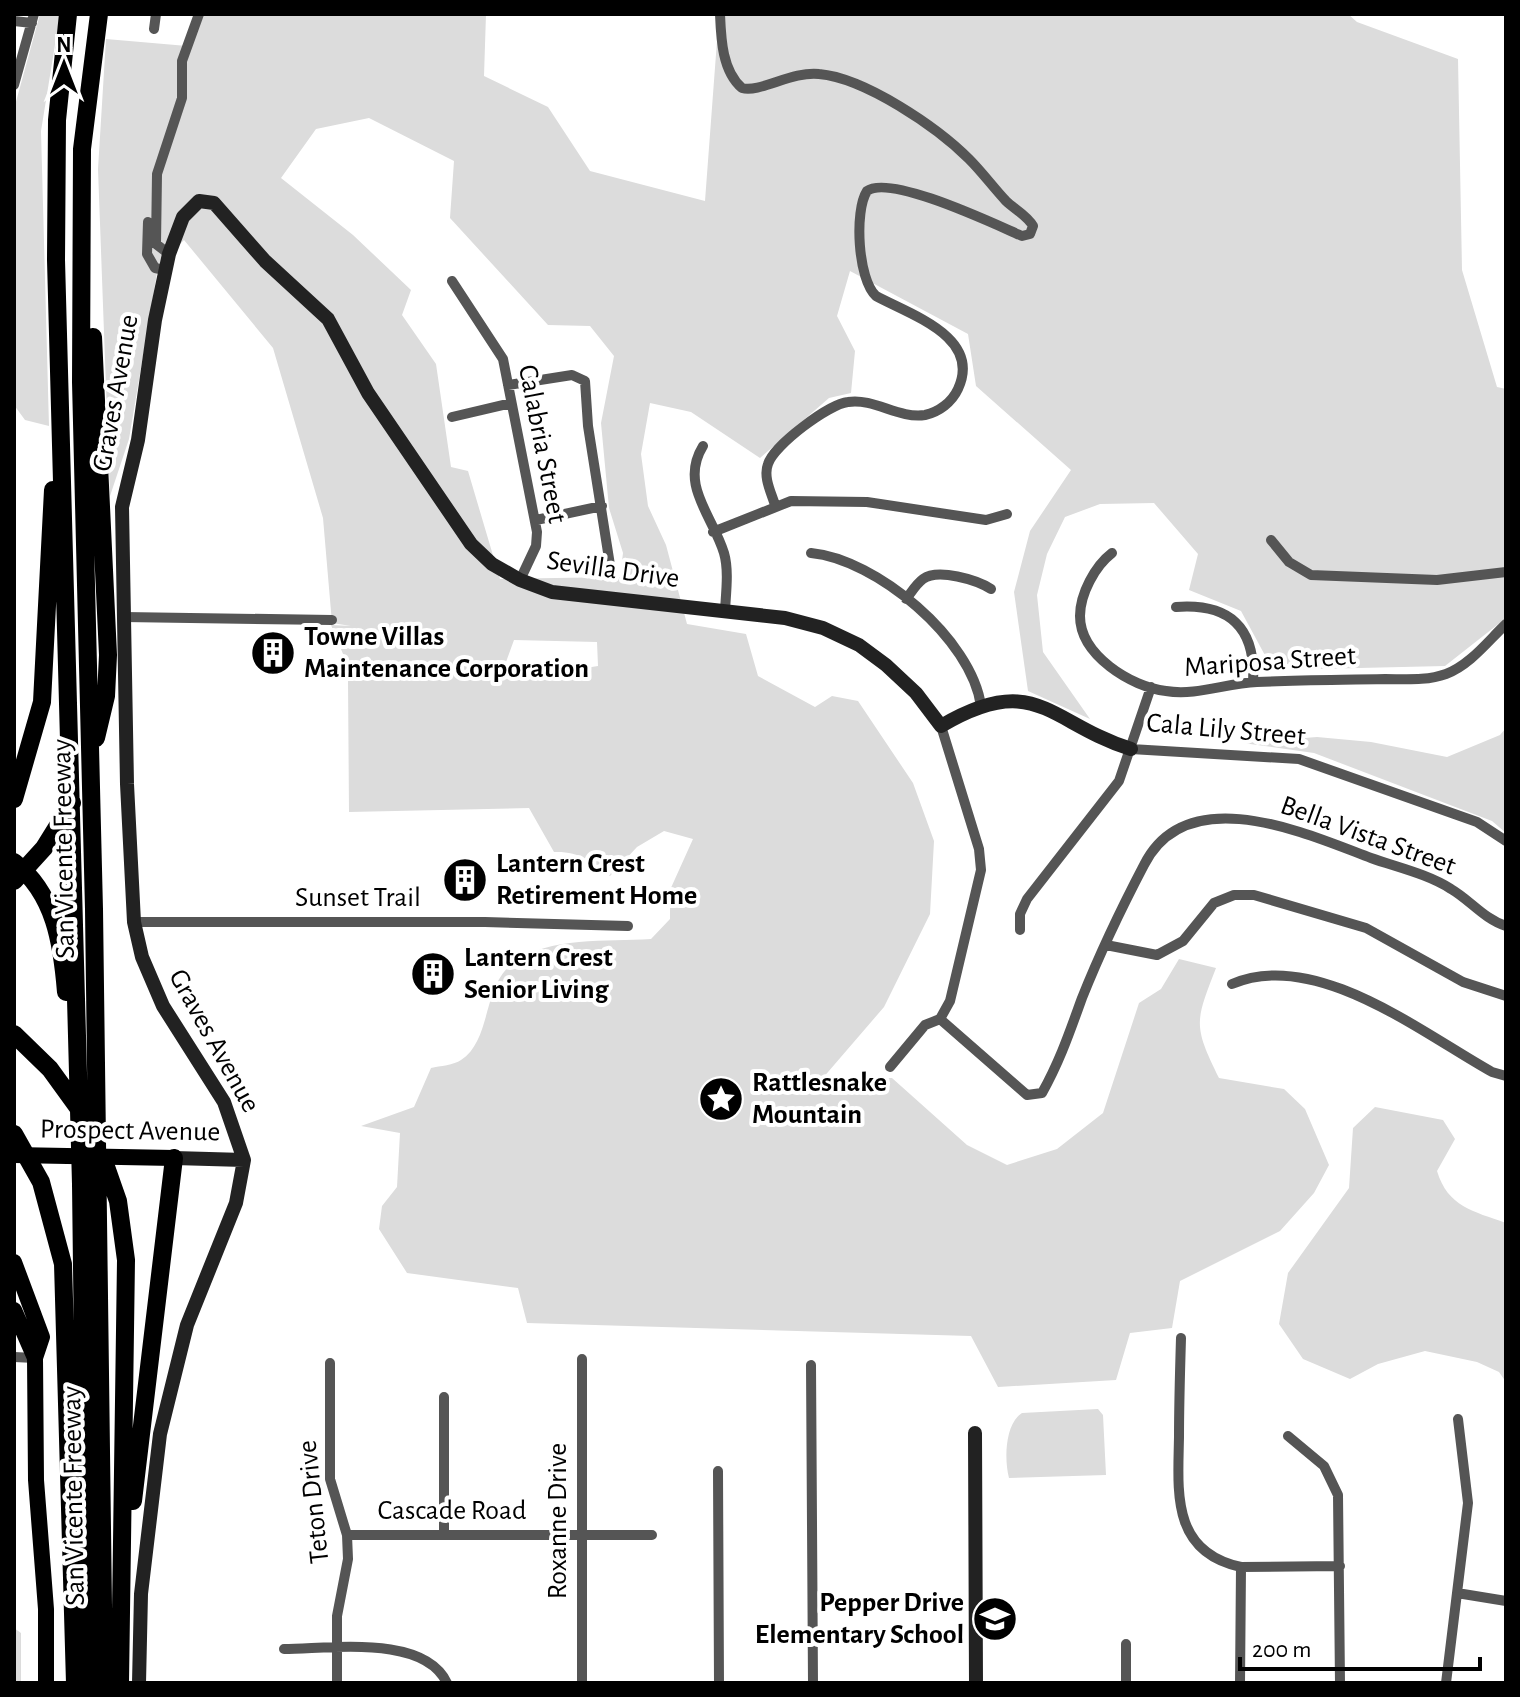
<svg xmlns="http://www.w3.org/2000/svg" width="1520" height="1697" viewBox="0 0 1520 1697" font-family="'Alegreya Sans',sans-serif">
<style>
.green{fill:#dcdcdc;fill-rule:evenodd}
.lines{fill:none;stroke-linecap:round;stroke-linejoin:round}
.street{stroke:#555;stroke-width:10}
.secondary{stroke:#222;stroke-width:14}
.primary{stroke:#000;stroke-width:16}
.highway{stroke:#000;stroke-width:18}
.labels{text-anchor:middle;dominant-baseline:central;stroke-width:8;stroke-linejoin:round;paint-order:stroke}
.street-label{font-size:28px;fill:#000;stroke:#fff}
.poi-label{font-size:28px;font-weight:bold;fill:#000;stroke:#fff;text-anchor:start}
</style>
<rect width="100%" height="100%" fill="#fff"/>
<path class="green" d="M40,14H60L41,131L49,426L25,420L14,405V109Z
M199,14H486L484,76L548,107L590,171L705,201L719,14H1348L1357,22L1458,59L1462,270L1497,387L1506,389V618L1445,666L1273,670L1241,611L1189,590L1198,554L1154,503L1100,504L1065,517L1047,554L1037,595L1043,652L1090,719L1028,691L1014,592L1030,531L1071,470L976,386L968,334L850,271L837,316L855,351L851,393L829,398L760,458L691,412L650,403L641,454L648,506L666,545L687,624L746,634L758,676L815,707L832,696L858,701L913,783L934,841L930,914L884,1007L822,1079L892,1078L967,1145L1007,1165L1057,1149L1103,1113L1139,1003L1161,989L1179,959L1216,968C1195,1022 1193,1025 1219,1078L1284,1089L1305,1109L1329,1165L1314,1193L1280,1231L1180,1281L1172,1328L1130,1333L1116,1380L998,1387L971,1336L527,1323L518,1288L407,1273L379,1229L382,1206L397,1187L400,1133L361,1126L414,1107L431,1068C440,1066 454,1065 461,1060C492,1040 482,986 513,963C550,936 606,942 651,939L670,919V890L693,839L664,831L637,847L610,876C593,861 578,851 554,852L529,808L349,812L348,681L353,678L331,625L351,626L332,623L323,518L273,348L184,240L158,267L129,439L110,496L98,169L106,39L187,46ZM369,118L454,161L450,218L548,325L590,326L614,356L601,423L609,508L623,553L620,577L500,579L468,471L451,467L436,364L402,315L411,290L353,235L281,178L316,129ZM514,640L597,642L598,666L522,678L506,662Z
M1506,728V833L1492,821L1314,753L1243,743L1317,737L1371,742L1447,757L1500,735Z
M1375,1107L1443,1120L1455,1139L1437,1171C1448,1207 1473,1211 1506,1223V1382L1499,1372L1477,1362L1425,1351L1378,1364L1350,1379L1303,1359L1279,1324L1288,1273L1349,1188L1353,1128Z
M1098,1409L1103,1415L1106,1475L1009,1478C1004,1459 1005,1424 1022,1413Z
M14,1628L21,1633V1683H14Z"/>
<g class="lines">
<path class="street" d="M720,14C721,38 722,71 742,88C760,93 792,71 819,74C865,78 937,127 969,159C982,172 993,187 1006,201C1014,209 1027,215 1033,226L1030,234L1022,236C994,224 890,174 867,191C854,211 858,280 876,296C911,315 982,337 958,389C952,402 939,412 925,415C898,419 875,398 848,402C829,404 774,445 768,464C763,477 771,492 775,505
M14,21L32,23
M154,29L156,14
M14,85L34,14
M148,222L147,254L155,268L165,270
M169,254L156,244L157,174L182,98V61L199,14
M452,281L503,359L537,532L536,546L520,580
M508,385L572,375L585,381L588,426L610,565
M452,417L511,403
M703,446C679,485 713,516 724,553C729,570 726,593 725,610
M536,520L602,506
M713,532L791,501L867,502L986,520L1007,514
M1271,540L1289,562L1311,575L1437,580L1506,572
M811,553C876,559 972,639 981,706
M1112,553C1095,566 1080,594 1080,616C1080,655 1131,687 1166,691C1197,696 1226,683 1257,682C1299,680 1342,680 1385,679C1405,679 1427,681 1446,674C1470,665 1488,641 1506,624
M906,599C911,593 916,584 923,579C938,568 977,580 991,589
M1176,607C1229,603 1256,627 1253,682
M124,617L332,620
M1131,749L1299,759L1477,822L1506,841
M134,922H485L628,926
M1020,930V914L1027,899L1119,781L1151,687
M1106,945L1157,955L1183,941L1214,903L1234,895H1254L1366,928L1463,982L1506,996
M1232,984C1315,948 1422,1033 1492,1072L1506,1076
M940,1019L1027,1095L1042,1093C1060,1061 1070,1031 1082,998C1100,953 1122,907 1144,865C1187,779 1307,834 1371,858C1396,867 1428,874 1451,889C1470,900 1484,919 1506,926
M940,1019L950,1001L981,870L979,849L941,726
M890,1067L925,1025L940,1019
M1181,1338C1180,1371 1179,1404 1179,1437C1178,1492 1171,1552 1241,1567L1340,1566
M14,1357L35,1358
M582,1359V1683
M330,1363V1479L347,1535L348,1559L337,1616V1683
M811,1365L813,1683
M444,1397V1534
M1288,1436L1324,1466L1338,1495L1340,1683
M718,1471L719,1683
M347,1535H652
M1457,1593L1506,1601
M1126,1644V1683
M284,1649C330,1649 424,1634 447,1683
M1240,1683L1241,1567
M1446,1683L1468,1503L1458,1419"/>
<path class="secondary" d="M174,1158L244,1160
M975,1433L976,1683
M139,1683L141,1594L160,1434L187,1325L236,1203L244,1160L224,1102L163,1006L142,957L134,922L127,784L122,507L138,440L155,320L169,254L183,217L199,201L214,203L265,261L328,319L368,393L471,544L492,564L520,580L552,592L785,618L823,628L859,645L886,665L916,693L941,726C1036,670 1049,723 1131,749"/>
<path class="primary" d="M14,1155L174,1158
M14,1262L42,1337L35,1358L36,1480L46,1609V1683
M14,1310L35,1358"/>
<path class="highway" d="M68,14L57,120L56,260L81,1184L87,1683
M99,14L82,149L81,382L94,909L104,1683
M93,337L108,655L106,696L96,738
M14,799L42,702L53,490
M14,862C55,894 62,943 66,992
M14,881L44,848L72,803
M14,1034L50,1069L79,1109
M14,1134L41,1182L63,1264L75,1683
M104,1161L118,1201L126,1260L120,1683
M133,1501L174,1158"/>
</g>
<defs>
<g id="building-disc" transform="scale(2.3)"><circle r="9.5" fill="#000" stroke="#fff"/><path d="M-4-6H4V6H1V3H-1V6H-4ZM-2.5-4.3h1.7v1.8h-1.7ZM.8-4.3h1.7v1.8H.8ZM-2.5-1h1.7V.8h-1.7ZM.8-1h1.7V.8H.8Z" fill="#fff"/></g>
<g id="sight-disc" transform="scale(2.3)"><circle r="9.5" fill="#000" stroke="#fff"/><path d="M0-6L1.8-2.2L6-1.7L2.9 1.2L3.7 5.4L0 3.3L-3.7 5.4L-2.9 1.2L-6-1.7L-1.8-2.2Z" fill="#fff"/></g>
<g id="school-disc" transform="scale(2.3)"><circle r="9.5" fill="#000" stroke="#fff"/><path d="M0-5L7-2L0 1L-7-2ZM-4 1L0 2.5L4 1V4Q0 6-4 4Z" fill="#fff"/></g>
</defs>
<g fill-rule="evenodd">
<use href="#building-disc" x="273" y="653"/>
<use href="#building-disc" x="465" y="880"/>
<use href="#building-disc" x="433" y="974"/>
<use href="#sight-disc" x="721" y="1099"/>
<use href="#school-disc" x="995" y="1619"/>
</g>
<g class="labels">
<g class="street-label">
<text transform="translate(116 393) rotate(-80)">Graves Avenue</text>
<text transform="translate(542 444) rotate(79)">Calabria Street</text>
<text transform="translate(613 570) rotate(8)">Sevilla Drive</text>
<text transform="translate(1270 662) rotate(-4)">Mariposa Street</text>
<text transform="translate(1226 730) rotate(5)">Cala Lily Street</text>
<text transform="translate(1368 836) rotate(20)">Bella Vista Street</text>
<text transform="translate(64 849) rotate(-91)">San Vicente Freeway</text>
<text x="358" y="898">Sunset Trail</text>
<text transform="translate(214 1041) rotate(61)">Graves Avenue</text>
<text transform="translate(130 1131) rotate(1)">Prospect Avenue</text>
<text transform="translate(74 1496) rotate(-91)">San Vicente Freeway</text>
<text transform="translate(314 1502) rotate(-96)">Teton Drive</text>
<text x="452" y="1511">Cascade Road</text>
<text transform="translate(558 1521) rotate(-90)">Roxanne Drive</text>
</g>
<g class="poi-label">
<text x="304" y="637">Towne Villas<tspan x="304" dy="32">Maintenance Corporation</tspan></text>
<text x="496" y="864">Lantern Crest<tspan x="496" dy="32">Retirement Home</tspan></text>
<text x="464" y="958">Lantern Crest<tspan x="464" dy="32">Senior Living</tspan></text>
<text x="752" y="1083">Rattlesnake<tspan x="752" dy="32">Mountain</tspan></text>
<text x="964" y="1603" text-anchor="end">Pepper Drive<tspan x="964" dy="32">Elementary School</tspan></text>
</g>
</g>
<rect width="1520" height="1697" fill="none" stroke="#000000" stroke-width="32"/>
<g transform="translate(64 64)" stroke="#ffffff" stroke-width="6" paint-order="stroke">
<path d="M0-6L14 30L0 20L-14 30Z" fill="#000000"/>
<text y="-12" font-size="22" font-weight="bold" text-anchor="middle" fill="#000000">N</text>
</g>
<path d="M1240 1657v12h240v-12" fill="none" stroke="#000000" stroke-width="4"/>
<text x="1252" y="1657" font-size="24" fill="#000000" stroke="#ffffff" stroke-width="6" paint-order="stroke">200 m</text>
</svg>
